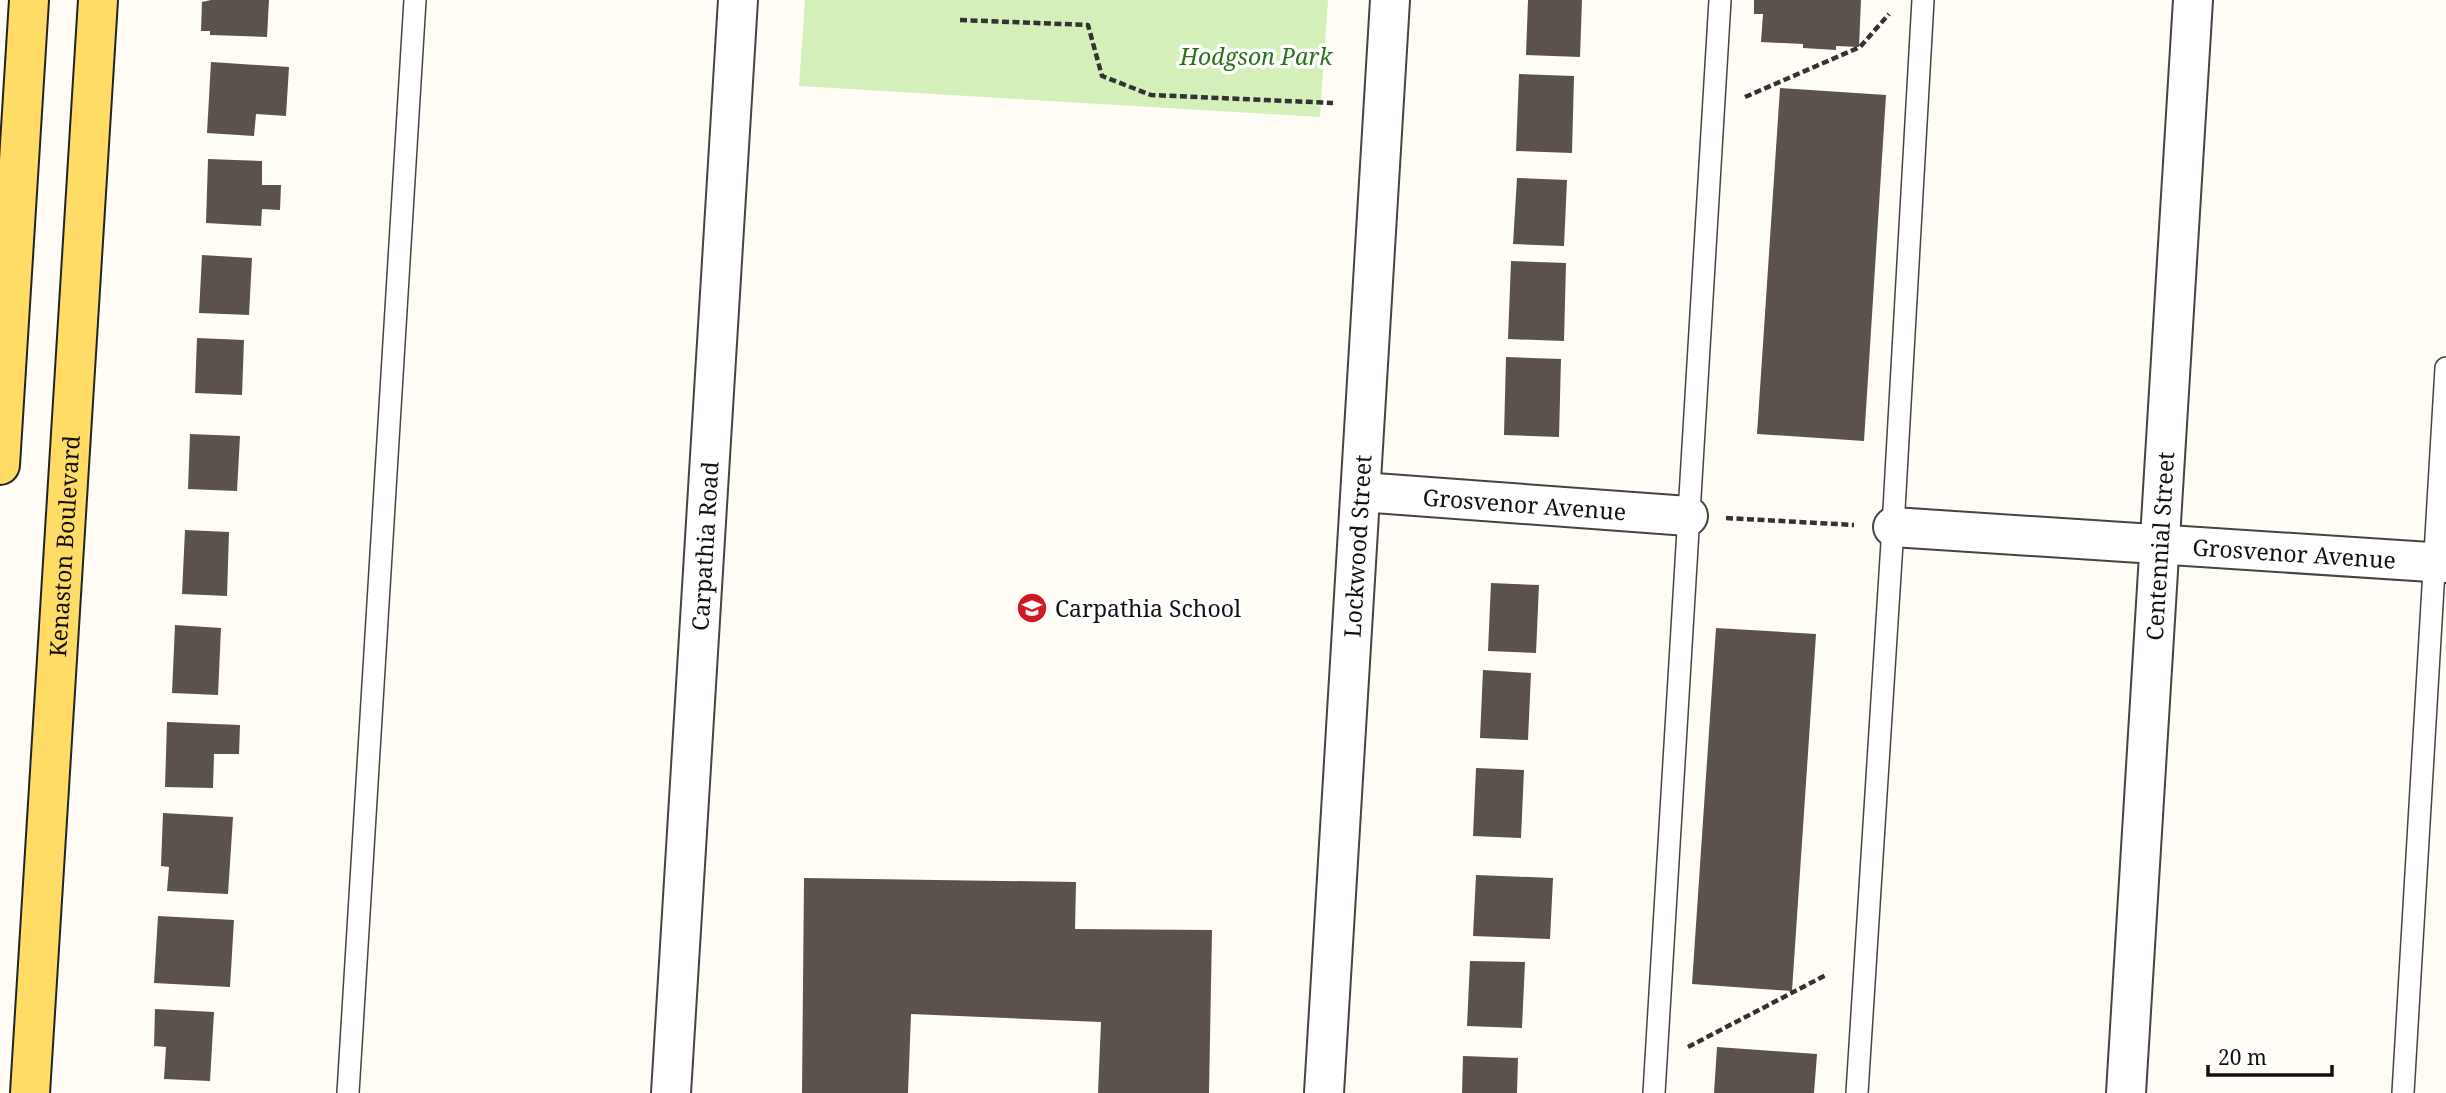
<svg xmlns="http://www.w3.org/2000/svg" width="2446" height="1093" viewBox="0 0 2446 1093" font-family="'Noto Serif',serif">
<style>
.green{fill:#d4efb9}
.building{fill:#5b524c}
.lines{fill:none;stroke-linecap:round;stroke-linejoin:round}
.lane-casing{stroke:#444;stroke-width:24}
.street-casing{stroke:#444;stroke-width:42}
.primary-casing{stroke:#222;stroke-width:42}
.path{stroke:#333;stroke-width:4.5;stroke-dasharray:7 3.5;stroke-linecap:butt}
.lane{stroke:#fff;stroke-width:21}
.street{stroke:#fff;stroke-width:38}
.primary{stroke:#ffdc65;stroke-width:38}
.labels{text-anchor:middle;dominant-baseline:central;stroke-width:7;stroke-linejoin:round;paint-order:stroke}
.park-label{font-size:23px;font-style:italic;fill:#2a7119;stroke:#fff}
.street-label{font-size:23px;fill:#111;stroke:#fff}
.poi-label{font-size:23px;fill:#111;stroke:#fff;text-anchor:start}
</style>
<rect width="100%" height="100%" fill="#fffdf5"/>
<path class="green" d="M805,0H1328L1320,117L799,86Z"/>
<path class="building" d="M211,0H269L267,37L210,35V31H201L202,2Z
M1528,0H1582L1580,57L1526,55Z
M1754,0H1861L1859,47L1836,46V50L1803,48V44L1761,42L1763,14H1754Z
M211,62L289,67L286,116L256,114L254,136L207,133Z
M1519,74L1574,76L1572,153L1516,151Z
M1780,88L1886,95L1864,441L1757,434Z
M208,159L262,161V185H281L280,210L262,209L261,226L206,223Z
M1517,178L1567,180L1564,246L1513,244Z
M202,255L252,258L249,315L199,313Z
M1511,261L1566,263L1564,341L1508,339Z
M197,338L244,340L242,395L195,393Z
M1506,357L1561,359L1559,437L1504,435Z
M190,434L240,436L237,491L188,489Z
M185,530L229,532L227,596L182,594Z
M1491,583L1539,585L1536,653L1488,651Z
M175,625L221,628L218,695L172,693Z
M1716,628L1816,634L1792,991L1692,984Z
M1483,670L1531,673L1528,740L1480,738Z
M167,722L240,725L239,754H214L213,788L165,787Z
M1476,768L1524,770L1521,838L1473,836Z
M163,813L233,817L228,894L167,891L169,867L161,866Z
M1476,875L1553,878L1550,939L1473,936Z
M804,878L1076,882L1075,929L1212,930L1209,1093H1098L1101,1022L911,1014L908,1093H802Z
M158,916L234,920L230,987L154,983Z
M1470,961L1525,962L1522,1028L1467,1026Z
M155,1009L214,1012L210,1081L164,1079L166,1047L154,1046Z
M1717,1047L1817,1054L1814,1093H1714Z
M1463,1056L1518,1058L1517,1093H1462Z"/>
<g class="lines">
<g class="lane-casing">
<path id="lane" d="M348,1093L415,0
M1654,1093L1720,0
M1857,1093L1893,527L1923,0
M2403,1093L2446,368"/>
</g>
<g class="street-casing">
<g id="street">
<path id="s1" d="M1361,492L1688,516"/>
<path id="s2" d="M1893,527L2446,563"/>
<path id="s3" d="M671,1093L738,0"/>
<path id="s4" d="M1324,1093L1390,0"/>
<path id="s5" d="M2126,1093L2193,0"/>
</g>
</g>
<g class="primary-casing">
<g id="primary">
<path d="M0,465L29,0"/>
<path id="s6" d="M30,1093L98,0"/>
</g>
</g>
<path class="path" d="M960,20L1088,25L1102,76L1151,95L1333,103
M1745,97L1860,47L1889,14
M1726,518L1854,525
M1688,1047L1826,975"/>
<use href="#lane" class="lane"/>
<use href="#street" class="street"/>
<use href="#primary" class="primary"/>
</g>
<defs>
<g id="school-disc" transform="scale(1.575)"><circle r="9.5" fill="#d0191f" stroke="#fff"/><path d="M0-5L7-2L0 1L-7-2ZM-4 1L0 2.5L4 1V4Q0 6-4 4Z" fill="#fff"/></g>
</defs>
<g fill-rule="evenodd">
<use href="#school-disc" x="1032" y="608"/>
</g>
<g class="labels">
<g class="park-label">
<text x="1256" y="56">Hodgson Park</text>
</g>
<g class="street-label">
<text stroke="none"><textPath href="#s1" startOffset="164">Grosvenor Avenue</textPath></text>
<text stroke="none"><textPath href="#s6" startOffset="548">Kenaston Boulevard</textPath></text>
<text stroke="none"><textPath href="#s3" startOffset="548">Carpathia Road</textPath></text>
<text stroke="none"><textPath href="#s4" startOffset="548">Lockwood Street</textPath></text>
<text stroke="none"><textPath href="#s5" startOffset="548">Centennial Street</textPath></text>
<text stroke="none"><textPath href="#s2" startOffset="402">Grosvenor Avenue</textPath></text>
</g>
<g class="poi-label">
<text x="1055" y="608">Carpathia School</text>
</g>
</g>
<path d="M2208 1065v10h124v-10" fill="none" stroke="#111111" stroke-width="3.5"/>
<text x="2218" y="1065" font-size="21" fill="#111111" stroke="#ffffff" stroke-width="5" paint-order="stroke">20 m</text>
</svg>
